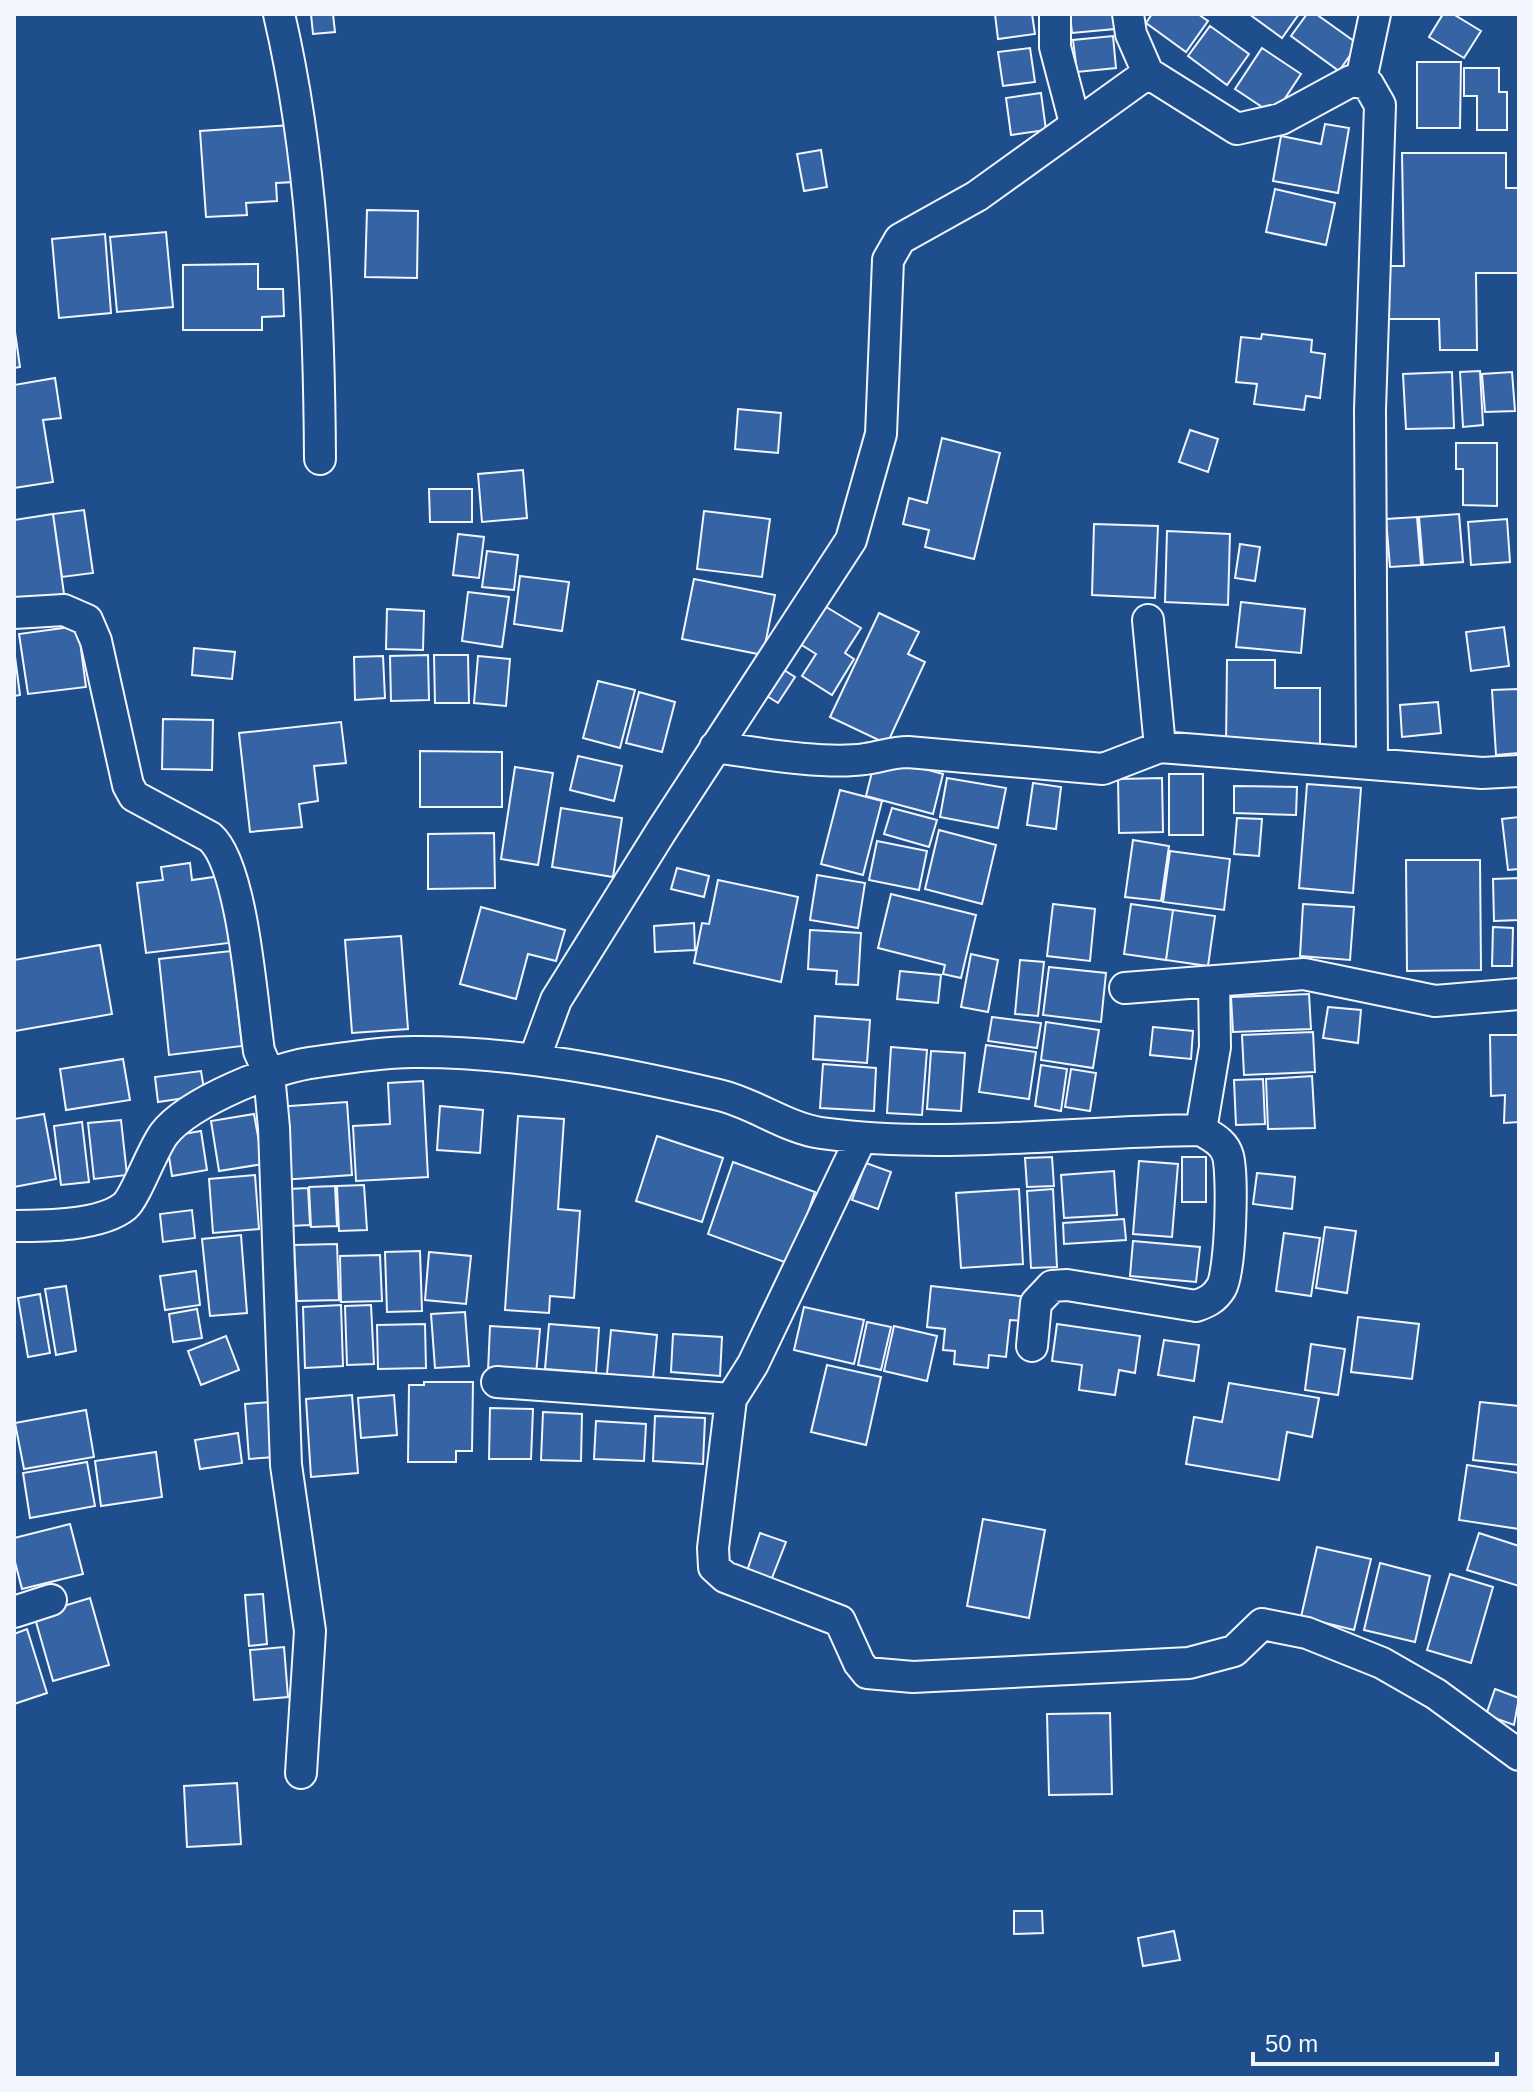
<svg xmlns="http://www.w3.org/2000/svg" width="1533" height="2092" viewBox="0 0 1533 2092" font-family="Helvetica,sans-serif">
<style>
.building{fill:#3563a3;stroke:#f2f6ff;stroke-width:2}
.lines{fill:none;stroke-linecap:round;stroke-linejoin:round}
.street-casing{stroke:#f2f6ff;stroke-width:34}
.street{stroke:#1f4e8c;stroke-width:30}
</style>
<rect width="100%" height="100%" fill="#1f4e8c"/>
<path class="building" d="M311,14H333L335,32L313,34Z
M995,14H1032L1035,34L998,39Z
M1070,14H1113L1115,29L1072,33Z
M1152,14H1198L1208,21L1186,52L1146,23Z
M1249,14H1299L1282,38Z
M1307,14H1316L1358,44L1339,71L1291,36Z
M1443,14H1453L1481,31L1464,58L1429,37Z
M1210,26L1249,54L1227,85L1188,56Z
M1113,36L1116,68L1077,72L1073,40Z
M1030,48L1035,82L1003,86L998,52Z
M1262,48L1301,74L1274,115L1235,89Z
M1417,62H1461L1460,128H1417Z
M1464,68H1499V92H1507V130H1477V96H1464Z
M1041,93L1046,130L1011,135L1006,98Z
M1325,124L1349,128L1338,193L1273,181L1281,136L1321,144Z
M291,125L295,182L276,183L277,201L246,203L247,215L206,217L200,131Z
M821,150L827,187L804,191L797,154Z
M1402,153H1506V188H1519V273H1476L1477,350H1440L1439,319H1383V266H1404Z
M1275,189L1335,203L1326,245L1266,232Z
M367,210L418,211L417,278L365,277Z
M166,232L173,307L117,312L110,237Z
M105,234L111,313L59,318L52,239Z
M258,264V289H283L284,316L262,317V330H183V265Z
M14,325L20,367L14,368Z
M1262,334L1312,340L1311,352L1325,354L1320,398L1306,396L1304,410L1254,404L1257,384L1236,382L1241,337L1261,339Z
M1480,371L1483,425L1463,427L1460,372Z
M1452,372L1454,428L1406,429L1403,374Z
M1512,372L1515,411L1485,412L1482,374Z
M55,378L61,418L43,420L53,482L14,488V385Z
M738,409L781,413L778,453L735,449Z
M1190,430L1218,439L1208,472L1179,462Z
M942,438L1000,453L974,559L925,547L929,530L903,524L909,498L927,503Z
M1456,443H1497V506L1463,505V469H1456Z
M523,470L527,518L482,522L478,474Z
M429,489H472V522H430Z
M84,510L93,573L62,577L53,514Z
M704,511L770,519L762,577L697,569Z
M53,514L64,594L14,601V520Z
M1459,514L1463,562L1423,565L1419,517Z
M1417,517L1421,565L1390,567L1386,519Z
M1507,519L1510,562L1471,565L1468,522Z
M1094,524L1158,526L1155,598L1092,595Z
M1167,531L1230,534L1228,605L1165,602Z
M458,534L484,537L479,578L453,575Z
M1240,544L1260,547L1255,581L1235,578Z
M487,551L518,555L514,590L482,587Z
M520,576L569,582L562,631L514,624Z
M694,579L775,595L763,655L682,639Z
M468,592L509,597L502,647L462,641Z
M1241,602L1305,609L1301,653L1236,647Z
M823,605L861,628L845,653L854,659L832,695L802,676L816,654L800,644Z
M387,609L424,611L423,650L386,649Z
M879,613L919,632L908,654L925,662L887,744L830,717Z
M78,626L86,687L28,694L19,634Z
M1504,627L1509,666L1471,671L1466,632Z
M194,648L235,652L232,679L192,675Z
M14,649L20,695L14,696Z
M428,655L429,700L391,701L390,656Z
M434,655H468L469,703H435Z
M383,656L385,698L355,700L354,657Z
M478,656L510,659L506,706L474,703Z
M1227,660H1275V688H1320V750L1226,748Z
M784,670L795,677L778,703L767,696Z
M598,681L635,690L620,748L583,738Z
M1519,689V753L1496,755L1492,690Z
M639,692L675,702L662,752L626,743Z
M1438,702L1441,733L1402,737L1400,705Z
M163,719L213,720L212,770L162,769Z
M341,722L346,763L314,766L318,801L299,804L302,827L250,832L239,733Z
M420,751L502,752V807H420Z
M578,756L622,766L614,801L570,790Z
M876,756L943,774L933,814L866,796Z
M515,767L553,773L538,865L501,859Z
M1169,774H1203V835H1169Z
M947,778L1006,788L998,828L940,817Z
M1162,778L1163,832L1119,833L1118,779Z
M1033,783L1061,787L1056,829L1027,825Z
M1307,784L1361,788L1353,893L1299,888Z
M1234,786L1297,787L1296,815L1234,813Z
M840,790L882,801L863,875L821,864Z
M561,808L622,818L613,877L552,867Z
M892,808L937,820L929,847L884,834Z
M1519,817V869L1508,870L1502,819Z
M1237,818L1262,819L1259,856L1234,854Z
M939,830L996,845L982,904L925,889Z
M494,833L495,888L428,889V834Z
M1133,840L1169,846L1161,901L1125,897Z
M877,841L927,851L919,890L869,880Z
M1170,851L1230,859L1224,910L1163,902Z
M1406,860H1480L1481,970L1407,971Z
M190,863L192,880L221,876L229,943L146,953L137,883L163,880L161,867Z
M677,868L709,876L704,897L671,889Z
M817,875L865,883L858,928L810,920Z
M1519,878V920L1494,921L1493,879Z
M718,880L798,897L781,982L694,963L702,923L709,924Z
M891,894L976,915L961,978L943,974L945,965L878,948Z
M1053,904L1095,909L1090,961L1047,956Z
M1131,904L1173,910L1166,960L1124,954Z
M1303,904L1354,907L1350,960L1300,956Z
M481,907L565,930L556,961L528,954L516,999L460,984Z
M1173,910L1215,916L1208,966L1166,960Z
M694,923L695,950L655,952L654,926Z
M1493,927L1513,928L1512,966H1492Z
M810,930L861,933L858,985L836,984L837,971L808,969Z
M401,936L408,1029L352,1033L345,940Z
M100,945L112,1014L15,1031L14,960Z
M231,951L242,1046L169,1055L159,959Z
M971,954L998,960L988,1012L961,1007Z
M1020,960L1044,962L1038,1016L1015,1014Z
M1049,967L1106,973L1101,1022L1043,1015Z
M900,971L941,975L938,1003L897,999Z
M1309,994L1311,1029L1233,1032L1231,997Z
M1328,1007L1361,1010L1358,1043L1323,1038Z
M815,1016L870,1020L867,1063L813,1059Z
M992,1017L1041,1023L1037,1048L988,1041Z
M1046,1022L1099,1030L1093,1068L1041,1060Z
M1153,1027L1193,1031L1191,1059L1150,1055Z
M1313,1032L1315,1072L1244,1075L1242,1035Z
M1490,1035H1519V1122L1504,1123L1505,1095L1491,1096Z
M986,1045L1036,1052L1029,1099L979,1092Z
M891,1047L927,1050L922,1115L887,1113Z
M931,1051L965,1053L961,1111L927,1109Z
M123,1059L130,1100L66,1110L60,1069Z
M823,1064L876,1068L874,1111L820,1108Z
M1041,1065L1067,1069L1061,1111L1035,1106Z
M1071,1069L1096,1073L1090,1111L1065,1107Z
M201,1071L205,1095L158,1102L155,1077Z
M1312,1076L1315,1128L1268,1129L1266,1079Z
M1263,1079L1265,1124L1236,1125L1234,1080Z
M423,1081L428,1177L356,1181L353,1126L390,1124L388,1083Z
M347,1102L352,1175L281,1180L276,1107Z
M440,1106L483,1110L480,1153L437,1150Z
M44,1114L56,1179L14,1187V1119Z
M254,1114L263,1164L219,1171L211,1121Z
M518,1116L564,1119L558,1209L580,1211L574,1298L550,1296L549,1313L505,1310Z
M121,1120L127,1175L94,1179L88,1123Z
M82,1122L89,1182L61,1185L54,1126Z
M201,1131L207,1170L172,1176L166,1137Z
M657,1136L723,1158L702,1222L636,1201Z
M1052,1157L1054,1186L1027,1187L1025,1158Z
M1182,1157H1206V1202H1182Z
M1139,1161L1178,1164L1172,1237L1133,1234Z
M733,1162L815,1192L790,1264L708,1234Z
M866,1163L891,1172L878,1209L852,1200Z
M1114,1171L1117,1215L1064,1218L1061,1175Z
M1257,1173L1295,1177L1292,1209L1253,1204Z
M255,1175L259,1229L213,1233L209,1179Z
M364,1185L367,1230L339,1231L337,1186Z
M335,1186L337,1226L311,1227L309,1187Z
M308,1188L310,1225L290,1226L288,1189Z
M1019,1189L1023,1264L961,1268L956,1193Z
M1053,1189L1057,1267L1031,1268L1027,1191Z
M192,1210L195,1238L163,1242L160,1214Z
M1124,1219L1126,1240L1064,1244L1063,1223Z
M1325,1227L1356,1231L1347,1293L1316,1288Z
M1284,1233L1320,1238L1311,1296L1276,1291Z
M241,1235L247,1313L210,1316L202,1239Z
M1133,1241L1200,1247L1196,1282L1130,1276Z
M337,1244L339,1300L297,1301L294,1245Z
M420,1251L422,1311L387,1312L385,1252Z
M429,1252L471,1256L466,1304L425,1300Z
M380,1255L382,1301L341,1302L340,1256Z
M196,1271L200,1305L165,1310L160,1276Z
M66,1286L76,1351L56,1355L45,1289Z
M931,1286L1028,1297L1025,1321L1010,1320L1006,1357L989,1355L988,1368L954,1364L955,1351L943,1350L945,1329L927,1327Z
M40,1294L50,1353L28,1357L18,1298Z
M341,1305L343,1366L305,1368L303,1307Z
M371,1305L374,1364L347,1365L345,1306Z
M804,1307L864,1320L854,1364L794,1350Z
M197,1309L202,1338L173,1342L169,1314Z
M465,1312L469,1366L435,1368L431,1314Z
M1358,1317L1419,1324L1412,1379L1351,1372Z
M867,1322L891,1327L881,1370L858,1365Z
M425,1324L426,1368L378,1369L377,1325Z
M549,1324L599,1328L596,1373L545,1369Z
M1057,1324L1140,1336L1135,1373L1119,1370L1115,1395L1079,1390L1082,1365L1052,1361Z
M490,1326L540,1329L536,1375L488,1371Z
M894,1326L937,1336L927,1381L884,1371Z
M611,1330L657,1335L653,1379L607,1374Z
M673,1334L722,1337L720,1376L671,1372Z
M226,1336L239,1370L201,1385L188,1351Z
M1164,1340L1199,1345L1194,1381L1158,1375Z
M1311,1344L1345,1349L1338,1395L1305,1390Z
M827,1365L881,1377L866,1445L811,1432Z
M424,1382H473L472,1451H456V1462H408L409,1385H424Z
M1229,1383L1319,1398L1312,1437L1287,1432L1279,1480L1186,1464L1194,1417L1222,1422Z
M352,1395L358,1473L311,1477L306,1399Z
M394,1395L397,1435L361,1438L358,1398Z
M271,1402L275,1457L249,1459L245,1404Z
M1480,1402L1519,1406V1465L1473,1460Z
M490,1408L533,1409L531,1459H489Z
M86,1410L94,1457L24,1469L15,1423Z
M543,1412L582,1414L581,1461L541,1460Z
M655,1416L705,1418L703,1464L653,1461Z
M596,1421L646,1424L644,1461L594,1459Z
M238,1433L242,1463L200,1469L195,1440Z
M156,1452L162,1497L101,1506L95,1461Z
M87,1462L95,1506L30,1518L23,1473Z
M1467,1465L1519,1473V1529L1459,1520Z
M983,1519L1045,1530L1029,1618L967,1606Z
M70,1524L83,1574L22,1589L14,1558V1538Z
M760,1533L786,1542L770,1583L746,1574Z
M1479,1533L1519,1546V1586L1467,1570Z
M1317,1547L1371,1559L1354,1630L1301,1617Z
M1380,1563L1430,1576L1415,1642L1364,1630Z
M1450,1574L1493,1587L1471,1663L1427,1650Z
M263,1594L267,1644L249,1646L245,1595Z
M90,1598L109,1665L53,1681L34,1615Z
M27,1629L47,1693L14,1704V1634Z
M284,1647L288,1697L254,1700L250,1650Z
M1495,1689L1519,1698L1514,1725L1486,1715Z
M1110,1713L1112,1794L1049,1795L1047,1714Z
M237,1783L241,1844L187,1847L184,1786Z
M1014,1911H1042L1043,1933L1014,1934Z
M1174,1931L1180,1960L1143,1966L1138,1938Z"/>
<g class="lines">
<g class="street-casing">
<path id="street" d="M279,14C313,160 319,310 320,459
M1055,14V47L1075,123
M1128,14L1131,34L1148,73
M1361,80L1375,14
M14,613L64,610L87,620L96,641L128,785L134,796L210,837C243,865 252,1004 259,1051L269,1074L274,1128L286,1465L310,1631L301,1773
M1148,620L1160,747
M715,747C757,753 825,765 865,759C881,757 892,752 908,752L1103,769L1160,747L1482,773L1519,771
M1125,988L1304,974L1435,1001L1519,994
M534,1060L556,1000L662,830L851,540L881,434L888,260L900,239L977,196L1148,73L1237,129L1281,119L1351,81L1368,84L1380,105L1370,410L1372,762
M14,1226C44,1226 101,1226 125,1206C136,1196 152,1150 164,1134C188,1102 277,1066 317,1062C348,1058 380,1052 412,1052C515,1051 619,1072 719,1095C754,1103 786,1128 821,1133C947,1150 1074,1131 1201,1130L1215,1047L1214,981
M1032,1346L1036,1303L1052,1286L1067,1285L1196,1306C1207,1302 1214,1299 1221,1288C1231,1272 1233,1176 1228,1156C1224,1142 1212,1137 1201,1130
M497,1382L731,1399L753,1364L861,1138
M731,1399L713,1548L714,1567L725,1577L840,1621L859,1663L867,1673L913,1677L1189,1663L1234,1651L1262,1624L1307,1633L1382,1663L1436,1694L1519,1755
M14,1612L51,1600"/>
</g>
<use href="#street" class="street"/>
</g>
<rect width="1533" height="2092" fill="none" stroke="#f2f6ff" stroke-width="32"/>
<path d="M1253 2052v12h244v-12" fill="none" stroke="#f2f6ff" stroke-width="4"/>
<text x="1265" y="2052" font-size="24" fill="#f2f6ff" stroke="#1f4e8c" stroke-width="6" paint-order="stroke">50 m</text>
</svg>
